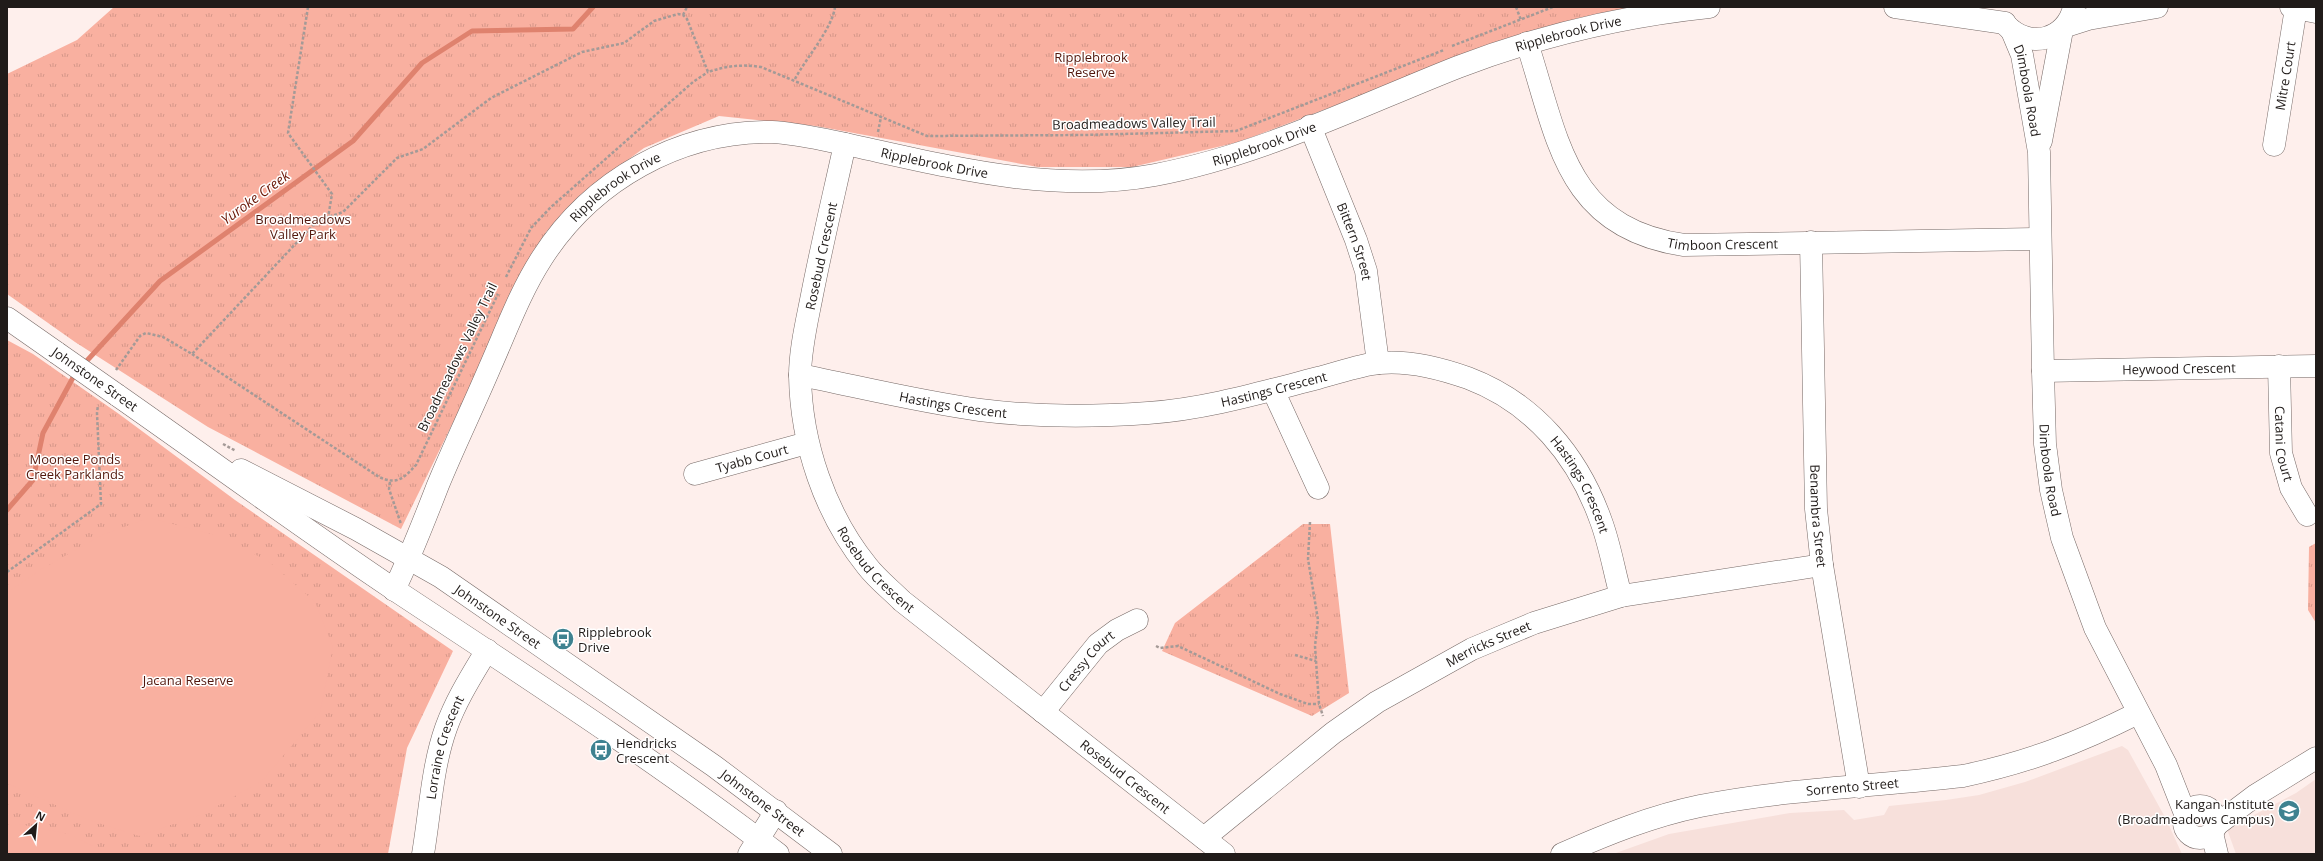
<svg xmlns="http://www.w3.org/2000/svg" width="2323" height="861" viewBox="0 0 2323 861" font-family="'Open Sans',sans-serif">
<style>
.built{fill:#f7e0db}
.grass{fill:url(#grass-tufts)}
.garden{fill:#f9b0a0}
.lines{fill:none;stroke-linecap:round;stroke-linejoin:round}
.stream{stroke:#df826e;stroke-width:5}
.minor-casing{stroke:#766966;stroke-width:23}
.major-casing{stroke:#766966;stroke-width:23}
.path{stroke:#a49a97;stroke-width:2.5;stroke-dasharray:3 2;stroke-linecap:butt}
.minor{stroke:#fff;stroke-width:22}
.major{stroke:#fff;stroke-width:22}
.major-bridge-casing{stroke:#766966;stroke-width:23;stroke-linecap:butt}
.major-bridge{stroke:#fff;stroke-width:22}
.labels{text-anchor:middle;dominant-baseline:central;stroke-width:3;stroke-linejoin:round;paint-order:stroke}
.street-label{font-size:13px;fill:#201b19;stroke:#fff}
.park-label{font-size:13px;fill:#52170c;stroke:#fff}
.poi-label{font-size:13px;fill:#201b19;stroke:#fff;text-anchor:start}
.water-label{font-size:14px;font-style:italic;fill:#6a1606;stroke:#fff}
</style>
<defs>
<pattern id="grass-tufts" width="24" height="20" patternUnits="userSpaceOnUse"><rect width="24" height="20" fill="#f9b0a0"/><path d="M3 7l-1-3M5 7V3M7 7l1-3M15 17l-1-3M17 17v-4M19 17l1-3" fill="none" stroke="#d59789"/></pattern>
</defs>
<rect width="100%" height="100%" fill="#feefec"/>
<path class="built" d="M2122,746L2128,750L2166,819L2182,854H1613L1669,834L1790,813L1844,810L1854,820L1884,815L1889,806L1946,800L1979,795L2025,782Z
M2316,779V854H2236L2227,829L2296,793Z"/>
<path class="grass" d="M114,7H1645L1578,18L1473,53L1239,142L1132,167H1038L816,126L719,116L644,148L580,195L546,232L401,529L208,427L75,342L7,294V74L77,40Z
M7,340L33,354L119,414L235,500L453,651L407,748L388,854H7Z
M1303,524H1330L1349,693L1312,716L1162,651L1175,623Z
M2316,543V623L2308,610L2309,547Z"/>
<path class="garden" d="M149,518L216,535L268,561L315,602L333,647L320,712L262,781L205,813L139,836L86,819L7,783V593L40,570L102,535Z
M19,824L69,834L108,854H7V827Z"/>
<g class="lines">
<path class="stream" d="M83,365L160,281L353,141L422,63L472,31L573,29L593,7
M7,510L33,480L43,433L76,372"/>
<g class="minor-casing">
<g id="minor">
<path d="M1895,7L2005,23"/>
<path d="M2291,7L2316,12"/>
<path d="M2006,25C2029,50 2067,40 2074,7"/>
<path d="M2066,26L2088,19L2157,7"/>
<path id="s1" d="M2012,31L2022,55L2039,152L2043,371L2045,444L2051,490L2062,538L2095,628L2166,765L2186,816"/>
<path id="s2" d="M1527,43C1558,138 1565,228 1684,245L2040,239"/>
<path id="s3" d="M1310,126L1356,240L1366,271L1378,363"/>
<path d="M2041,141L2062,30"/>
<path id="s4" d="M845,144C834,194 822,244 812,295C807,321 800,349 800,376C801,443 825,514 867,566C877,579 890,589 902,601L1224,854"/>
<path id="s5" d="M2274,145L2296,8"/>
<path id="s6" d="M1811,242L1816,509L1822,565L1859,787"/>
<path id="s7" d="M2279,366L2281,453L2291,488L2307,515"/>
<path id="s8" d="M2043,371L2316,366"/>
<path id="s9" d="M800,375C860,387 920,402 980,410C1035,417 1093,417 1148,413C1206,409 1263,392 1318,378C1338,373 1359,365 1379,363C1409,360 1440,368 1468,378C1534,403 1578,456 1601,521C1610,545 1614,571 1621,596"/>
<path d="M1273,390L1318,488"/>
<path id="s10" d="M695,474L807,443"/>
<path id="s11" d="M394,590C411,555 424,521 438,485C454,446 473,407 490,367C506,331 520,292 542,258C592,180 679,131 772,132C794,133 815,138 836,142C940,164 1048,195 1155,175C1261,155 1359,106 1458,67C1539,36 1623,16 1709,7"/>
<path id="s12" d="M1043,712L1098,644L1117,630L1137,620"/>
<circle cx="2200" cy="822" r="16"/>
<path d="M2215,826L2256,795L2316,758"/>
<path d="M2212,833L2217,854"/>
<path id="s13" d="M1204,838L1333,733L1377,702L1472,649L1534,623L1621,596L1822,565"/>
<path id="s14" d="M423,854C430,813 432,767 446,728C456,700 472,675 487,650"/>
<path d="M749,854L776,811"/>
<path id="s15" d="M1562,854C1607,834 1652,816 1700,806C1786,789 1876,786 1963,776C2029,762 2078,743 2138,713"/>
</g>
</g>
<g class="major-casing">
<g id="major">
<path d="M7,318L57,353"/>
<path d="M117,395C210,460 301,527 395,590C525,676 655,760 778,854"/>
<path id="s16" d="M241,470L356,529L441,577L714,766L831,854"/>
</g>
</g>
<path class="path" d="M308,7L288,133L332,194L328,218
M1516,7L1521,20
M683,15L687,7
M1452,46L1553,7
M795,79C806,58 832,29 835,7
M878,132L881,117
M506,277L531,228L551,207L693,82L708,72
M192,354L379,477C397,485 403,479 416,465L498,294
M116,370L140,336L146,333L163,337L192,354L317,221L343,212L397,158L423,149L491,98L582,52L624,43L654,21L678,14L683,15L687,19L708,72C726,66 742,64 761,67L927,136L1085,135L1236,131L1444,50
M223,444L236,451
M390,482L389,489L401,524
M1310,522L1308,559L1318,620L1315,646L1319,704L1323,716
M7,572L101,504L97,413L98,405
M1156,646L1160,648L1178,646L1280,694L1308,704H1319
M1295,655L1316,661"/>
<use href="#minor" class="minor"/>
<use href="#major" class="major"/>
<g class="major-bridge-casing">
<path id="major-bridge" d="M57,353L117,395"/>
</g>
<use href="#major-bridge" class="major-bridge"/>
</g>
<defs>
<g id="bus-disc" transform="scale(1.15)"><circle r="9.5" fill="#3e8290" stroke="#fff"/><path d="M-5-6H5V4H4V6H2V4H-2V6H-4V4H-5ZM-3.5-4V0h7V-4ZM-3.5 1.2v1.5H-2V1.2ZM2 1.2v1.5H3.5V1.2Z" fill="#fff"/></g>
<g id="university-disc" transform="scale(1.15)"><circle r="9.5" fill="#3e8290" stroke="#fff"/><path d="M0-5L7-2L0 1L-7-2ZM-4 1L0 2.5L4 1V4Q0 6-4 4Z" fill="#fff"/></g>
</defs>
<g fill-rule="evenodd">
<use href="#bus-disc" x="563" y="639"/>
<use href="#bus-disc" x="601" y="750"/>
<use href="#university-disc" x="2289" y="811"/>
</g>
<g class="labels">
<g class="street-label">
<text stroke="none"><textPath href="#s11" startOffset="1463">Ripplebrook Drive</textPath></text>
<text stroke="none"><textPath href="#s5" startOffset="70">Mitre Court</textPath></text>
<text stroke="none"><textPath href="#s1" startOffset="62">Dimboola Road</textPath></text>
<text transform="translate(1134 123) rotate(-1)">Broadmeadows Valley Trail</text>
<text stroke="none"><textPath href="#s11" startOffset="1139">Ripplebrook Drive</textPath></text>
<text stroke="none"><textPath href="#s11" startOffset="803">Ripplebrook Drive</textPath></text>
<text stroke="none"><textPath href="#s11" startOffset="467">Ripplebrook Drive</textPath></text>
<text stroke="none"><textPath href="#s3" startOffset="124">Bittern Street</textPath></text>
<text stroke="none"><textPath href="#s2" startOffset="315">Timboon Crescent</textPath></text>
<text transform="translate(821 256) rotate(-78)">Rosebud Crescent</text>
<text transform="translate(457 357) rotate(-64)">Broadmeadows Valley Trail</text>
<text stroke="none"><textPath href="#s8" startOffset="136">Heywood Crescent</textPath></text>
<text transform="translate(95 379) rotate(35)">Johnstone Street</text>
<text stroke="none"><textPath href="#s9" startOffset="480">Hastings Crescent</textPath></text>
<text stroke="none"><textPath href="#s9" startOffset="156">Hastings Crescent</textPath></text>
<text stroke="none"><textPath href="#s7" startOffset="78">Catani Court</textPath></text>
<text stroke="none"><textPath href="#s10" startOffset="59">Tyabb Court</textPath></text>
<text stroke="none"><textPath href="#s1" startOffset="443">Dimboola Road</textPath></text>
<text stroke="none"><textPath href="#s9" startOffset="839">Hastings Crescent</textPath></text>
<text stroke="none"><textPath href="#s6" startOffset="274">Benambra Street</textPath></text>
<text stroke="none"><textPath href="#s4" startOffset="450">Rosebud Crescent</textPath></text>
<text stroke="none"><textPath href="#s16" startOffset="296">Johnstone Street</textPath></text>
<text stroke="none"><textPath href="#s13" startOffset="346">Merricks Street</textPath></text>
<text stroke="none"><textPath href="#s12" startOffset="67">Cressy Court</textPath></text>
<text stroke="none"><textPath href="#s14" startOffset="109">Lorraine Crescent</textPath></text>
<text stroke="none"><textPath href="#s4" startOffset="775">Rosebud Crescent</textPath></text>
<text stroke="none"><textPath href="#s15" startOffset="300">Sorrento Street</textPath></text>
<text stroke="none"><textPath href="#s16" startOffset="620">Johnstone Street</textPath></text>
</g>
<g class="park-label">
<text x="1091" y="57">Ripplebrook<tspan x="1091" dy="15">Reserve</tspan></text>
<text x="303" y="219">Broadmeadows<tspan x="303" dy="15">Valley Park</tspan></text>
<text x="75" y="459">Moonee Ponds<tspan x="75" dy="15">Creek Parklands</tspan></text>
<text x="188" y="680">Jacana Reserve</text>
</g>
<g class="poi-label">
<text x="578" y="632">Ripplebrook<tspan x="578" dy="15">Drive</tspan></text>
<text x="616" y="743">Hendricks<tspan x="616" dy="15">Crescent</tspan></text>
<text x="2274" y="804" text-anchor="end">Kangan Institute<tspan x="2274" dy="15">(Broadmeadows Campus)</tspan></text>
</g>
<g class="water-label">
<text transform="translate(255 197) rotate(-36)">Yuroke Creek</text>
</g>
</g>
<rect width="2323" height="861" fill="none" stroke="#201b19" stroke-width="16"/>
<g transform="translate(36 825) rotate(27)" stroke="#ffffff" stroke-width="3" paint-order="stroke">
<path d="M0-3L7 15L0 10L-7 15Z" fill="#201b19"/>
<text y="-6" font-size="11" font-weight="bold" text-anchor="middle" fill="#201b19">N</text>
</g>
</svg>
